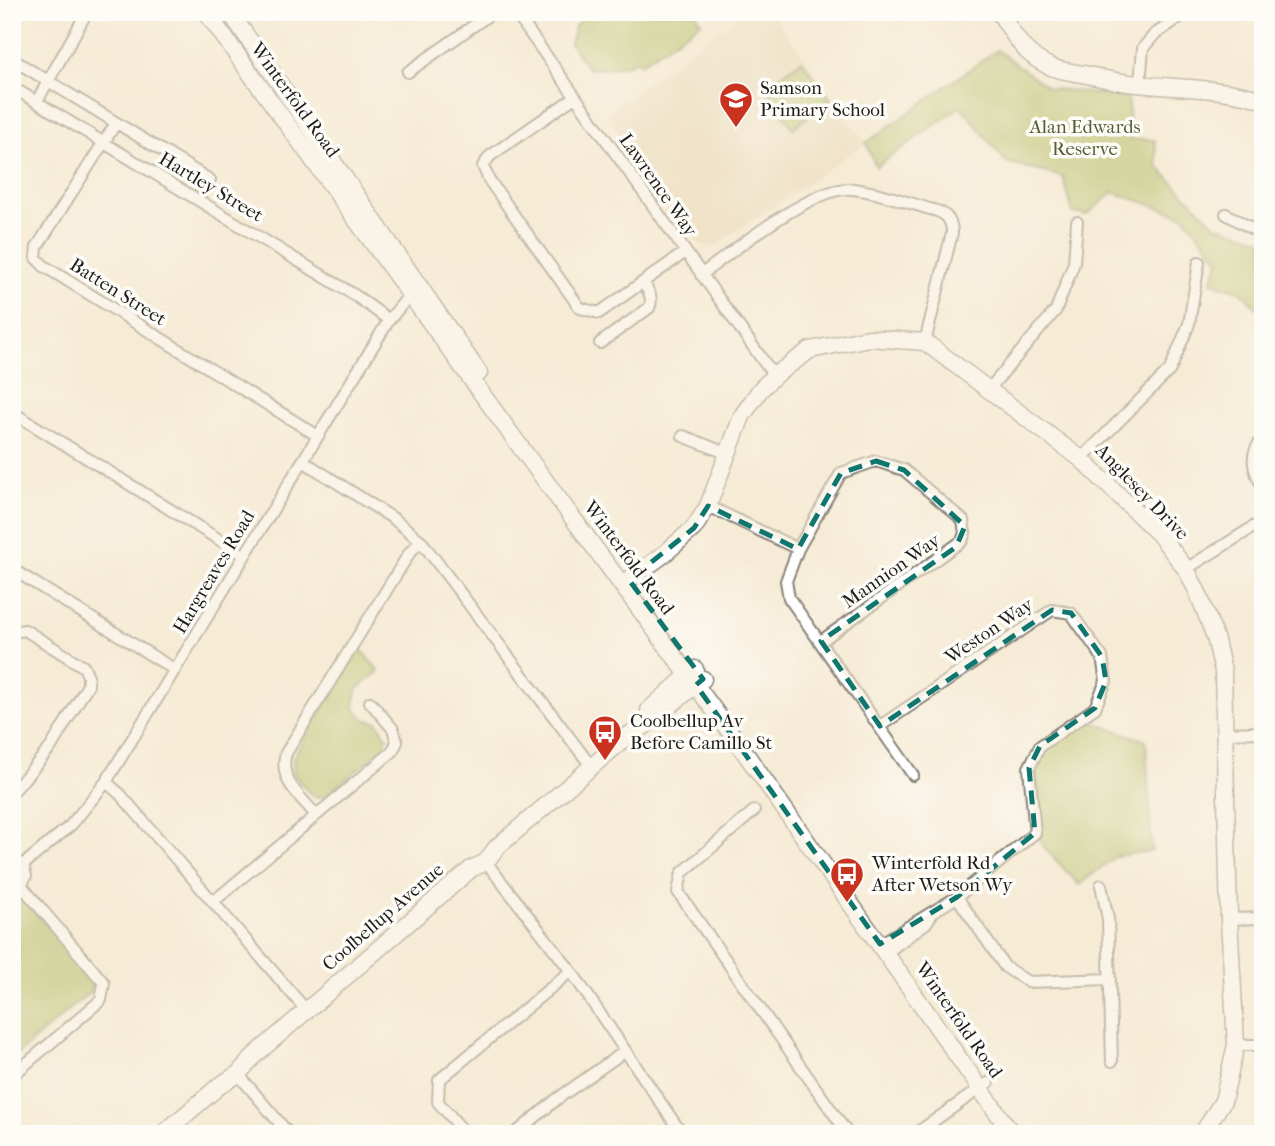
<svg xmlns="http://www.w3.org/2000/svg" width="1275" height="1146" viewBox="0 0 1275 1146" font-family="'IM FELL French Canon',serif">
<style>
.built{fill:#e8d9ba}
.park{fill:#acbb5e;stroke:#646c3d;stroke-width:2}
.lines{fill:none;stroke-linecap:round;stroke-linejoin:round}
.street-casing{stroke:#898479;stroke-width:14}
.secondary-casing{stroke:#898479;stroke-width:19}
.street{stroke:#fff;stroke-width:10}
.secondary{stroke:#fff;stroke-width:16}
.marked{fill:none;stroke:#0f766e;stroke-width:5;stroke-dasharray:14 9;stroke-linejoin:round}
.labels{text-anchor:middle;dominant-baseline:central;stroke-width:7;stroke-linejoin:round;paint-order:stroke}
.poi-label{font-size:19px;fill:#1c1c1c;stroke:#fdfcf7;text-anchor:start}
.street-label{font-size:19px;fill:#1c1c1c;stroke:#fdfcf7}
.park-label{font-size:19px;fill:#565c36;stroke:#fdfcf7}
</style>
<rect width="100%" height="100%" fill="#fdfcf7"/>
<filter id="ink" filterUnits="userSpaceOnUse"><feTurbulence type="fractalNoise" baseFrequency=".0143" numOctaves="2"/><feDisplacementMap in="SourceGraphic" scale="14" xChannelSelector="R" yChannelSelector="G"/><feConvolveMatrix kernelMatrix="1 2 1 2 8 2 1 2 1" color-interpolation-filters="sRGB"/></filter>
<filter id="wash" filterUnits="userSpaceOnUse"><feTurbulence type="fractalNoise" baseFrequency=".00686" numOctaves="4" result="noise"/><feDisplacementMap in="SourceGraphic" scale="28" xChannelSelector="R" yChannelSelector="G"/><feGaussianBlur stdDeviation="1.57" result="paint"/><feColorMatrix in="noise" values="0 0 0 0 0 0 0 0 0 0 0 0 0 0 0 0 0 1.4 0 .05"/><feComposite in="paint" operator="in"/></filter>
<g filter="url(#wash)">
<rect width="100%" height="100%" fill="#f6ebd6"/>
<path class="built" d="M744,12H771L866,143L714,247L700,244L605,114Z"/>
<path class="park" d="M588,12H696L701,23L640,64L637,60C621,68 606,69 588,69L570,43L575,26Z
M997,50L1049,88L1128,98L1130,139L1155,140L1158,167L1215,225L1263,240V315L1242,292L1211,282L1219,260L1184,216L1113,192L1087,215L1073,213L1063,177L1006,162L961,106L876,167L866,143Z
M802,60L831,99L793,128L764,87Z
M360,648L379,671L357,690L354,707L364,719L377,722L387,737L385,747L324,797L312,796L294,775L293,757Z
M1086,720L1146,741L1152,851L1116,856L1079,885L1041,844L1035,770L1044,750Z
M21,896L94,978L90,992L12,1059V898Z"/>
</g>
<g filter="url(#ink)">
<g class="lines">
<g class="street-casing">
<path id="street" d="M515,12L774,376
M12,59L210,180
M408,72L493,12
M1140,83L1143,48L1154,35L1187,12
M12,87L356,296L389,320
M575,97L490,156L483,166L489,180L580,308L599,313L684,253
M37,101L87,12
M116,123L37,247L36,258L44,266L318,436
M1226,214L1263,235
M701,275C733,251 814,185 853,189C882,192 910,204 937,211C948,215 952,222 952,233L925,342
M600,343L649,308C654,298 648,291 643,282
M990,388L1056,310L1074,263L1077,222
M12,412L244,555
M683,436L726,453
M1263,439C1248,454 1253,471 1263,487
M1081,459L1170,370L1189,324L1199,262
M303,461L394,519L421,541L591,766
M708,506L798,549
M12,569L175,670
M1186,569L1263,521
M12,632L25,630L84,667L88,676V685L51,747L12,793
M821,641L962,541L965,533L963,520L904,470L876,461L841,473L798,549L786,581L789,598L913,775
M1225,733L1263,732
M106,782L120,794L307,1011
M754,811L682,873L678,892L848,1134
M316,815C300,796 278,780 286,753L410,552L421,541
M12,859L23,865L26,876L21,885L12,888
M486,862L571,971L682,1134
M23,865L71,825L106,782L389,320L413,291
M1101,885L1108,919L1112,1061
M957,897L1005,967L1028,982L1110,979
M214,901L392,752L397,742L393,729L370,702
M1229,919L1263,918
M880,944L957,897L1035,833L1029,768L1040,746L1095,708L1106,681L1102,657L1071,613L1052,610L880,726
M886,953L926,923L932,914
M1236,1045H1263
M238,1074L289,1134
M12,1076L101,1000L104,983L21,885
M466,1134L438,1102L439,1080L571,971
M515,1134L557,1099L625,1051
M915,1134L988,1083"/>
</g>
<g class="secondary-casing">
<path id="secondary" d="M206,12L516,441L736,740L1012,1134
M230,12L479,373
M999,12C1008,25 1016,41 1028,52C1052,74 1069,70 1097,77C1151,91 1209,83 1263,100
M623,584L663,555L694,528L708,506L742,416L760,390L774,376L810,350L869,338L925,342L1081,459L1159,534L1186,569L1198,593L1215,637L1223,671L1229,919L1236,1045L1223,1101L1202,1134
M649,710L695,669
M163,1134L219,1086L238,1074L255,1055L471,869L486,862L496,848L630,734L643,727L703,679"/>
</g>
<use href="#street" class="street"/>
<use href="#secondary" class="secondary"/>
</g>
</g>
<path d="M0 0H1275V1146H0ZM876,461L904,470L965,526L956,547L821,641L880,726L1052,610L1071,613L1102,657L1106,681L1095,708L1040,746L1029,768L1035,833L957,897L880,944L696,685L703,679L629,580L694,528L708,506L798,549L841,473Z" fill="#f6ebd6" fill-opacity=".55" fill-rule="evenodd"/>
<path class="marked" d="M876,461L904,470L965,526L956,547L821,641L880,726L1052,610L1071,613L1102,657L1106,681L1095,708L1040,746L1029,768L1035,833L957,897L880,944L696,685L703,679L629,580L694,528L708,506L798,549L841,473Z"/>
<defs>
<g id="school-pin" transform="scale(1.75)"><path d="M0 17L-7.5 6A9.5 9.5 0 1 1 7.5 6Z" fill="#c8321e" stroke="#fdfcf7"/><path d="M0-5L7-2L0 1L-7-2ZM-4 1L0 2.5L4 1V4Q0 6-4 4Z" fill="#fff"/></g>
<g id="bus-pin" transform="scale(1.75)"><path d="M0 17L-7.5 6A9.5 9.5 0 1 1 7.5 6Z" fill="#c8321e" stroke="#fdfcf7"/><path d="M-5-6H5V4H4V6H2V4H-2V6H-4V4H-5ZM-3.5-4V0h7V-4ZM-3.5 1.2v1.5H-2V1.2ZM2 1.2v1.5H3.5V1.2Z" fill="#fff"/></g>
</defs>
<g fill-rule="evenodd">
<use href="#school-pin" x="736" y="99"/>
<use href="#bus-pin" x="605" y="732"/>
<use href="#bus-pin" x="847" y="874"/>
</g>
<g class="labels">
<g class="poi-label">
<text x="760" y="88">Samson<tspan x="760" dy="22">Primary School</tspan></text>
<text x="630" y="721">Coolbellup Av<tspan x="630" dy="22">Before Camillo St</tspan></text>
<text x="872" y="863">Winterfold Rd<tspan x="872" dy="22">After Wetson Wy</tspan></text>
</g>
<g class="street-label">
<text transform="translate(295 100) rotate(54)">Winterfold Road</text>
<text transform="translate(658 185) rotate(55)">Lawrence Way</text>
<text transform="translate(211 187) rotate(31)">Hartley Street</text>
<text transform="translate(118 292) rotate(32)">Batten Street</text>
<text transform="translate(1142 492) rotate(46)">Anglesey Drive</text>
<text transform="translate(629 558) rotate(53)">Winterfold Road</text>
<text transform="translate(891 571) rotate(-35)">Mannion Way</text>
<text transform="translate(214 572) rotate(-59)">Hargreaves Road</text>
<text transform="translate(989 631) rotate(-34)">Weston Way</text>
<text transform="translate(383 917) rotate(-41)">Coolbellup Avenue</text>
<text transform="translate(959 1020) rotate(55)">Winterfold Road</text>
</g>
<g class="park-label">
<text x="1085" y="127">Alan Edwards<tspan x="1085" dy="22">Reserve</tspan></text>
</g>
</g>
<rect width="1275" height="1146" fill="none" stroke="#fdfcf7" stroke-width="42"/>
</svg>
